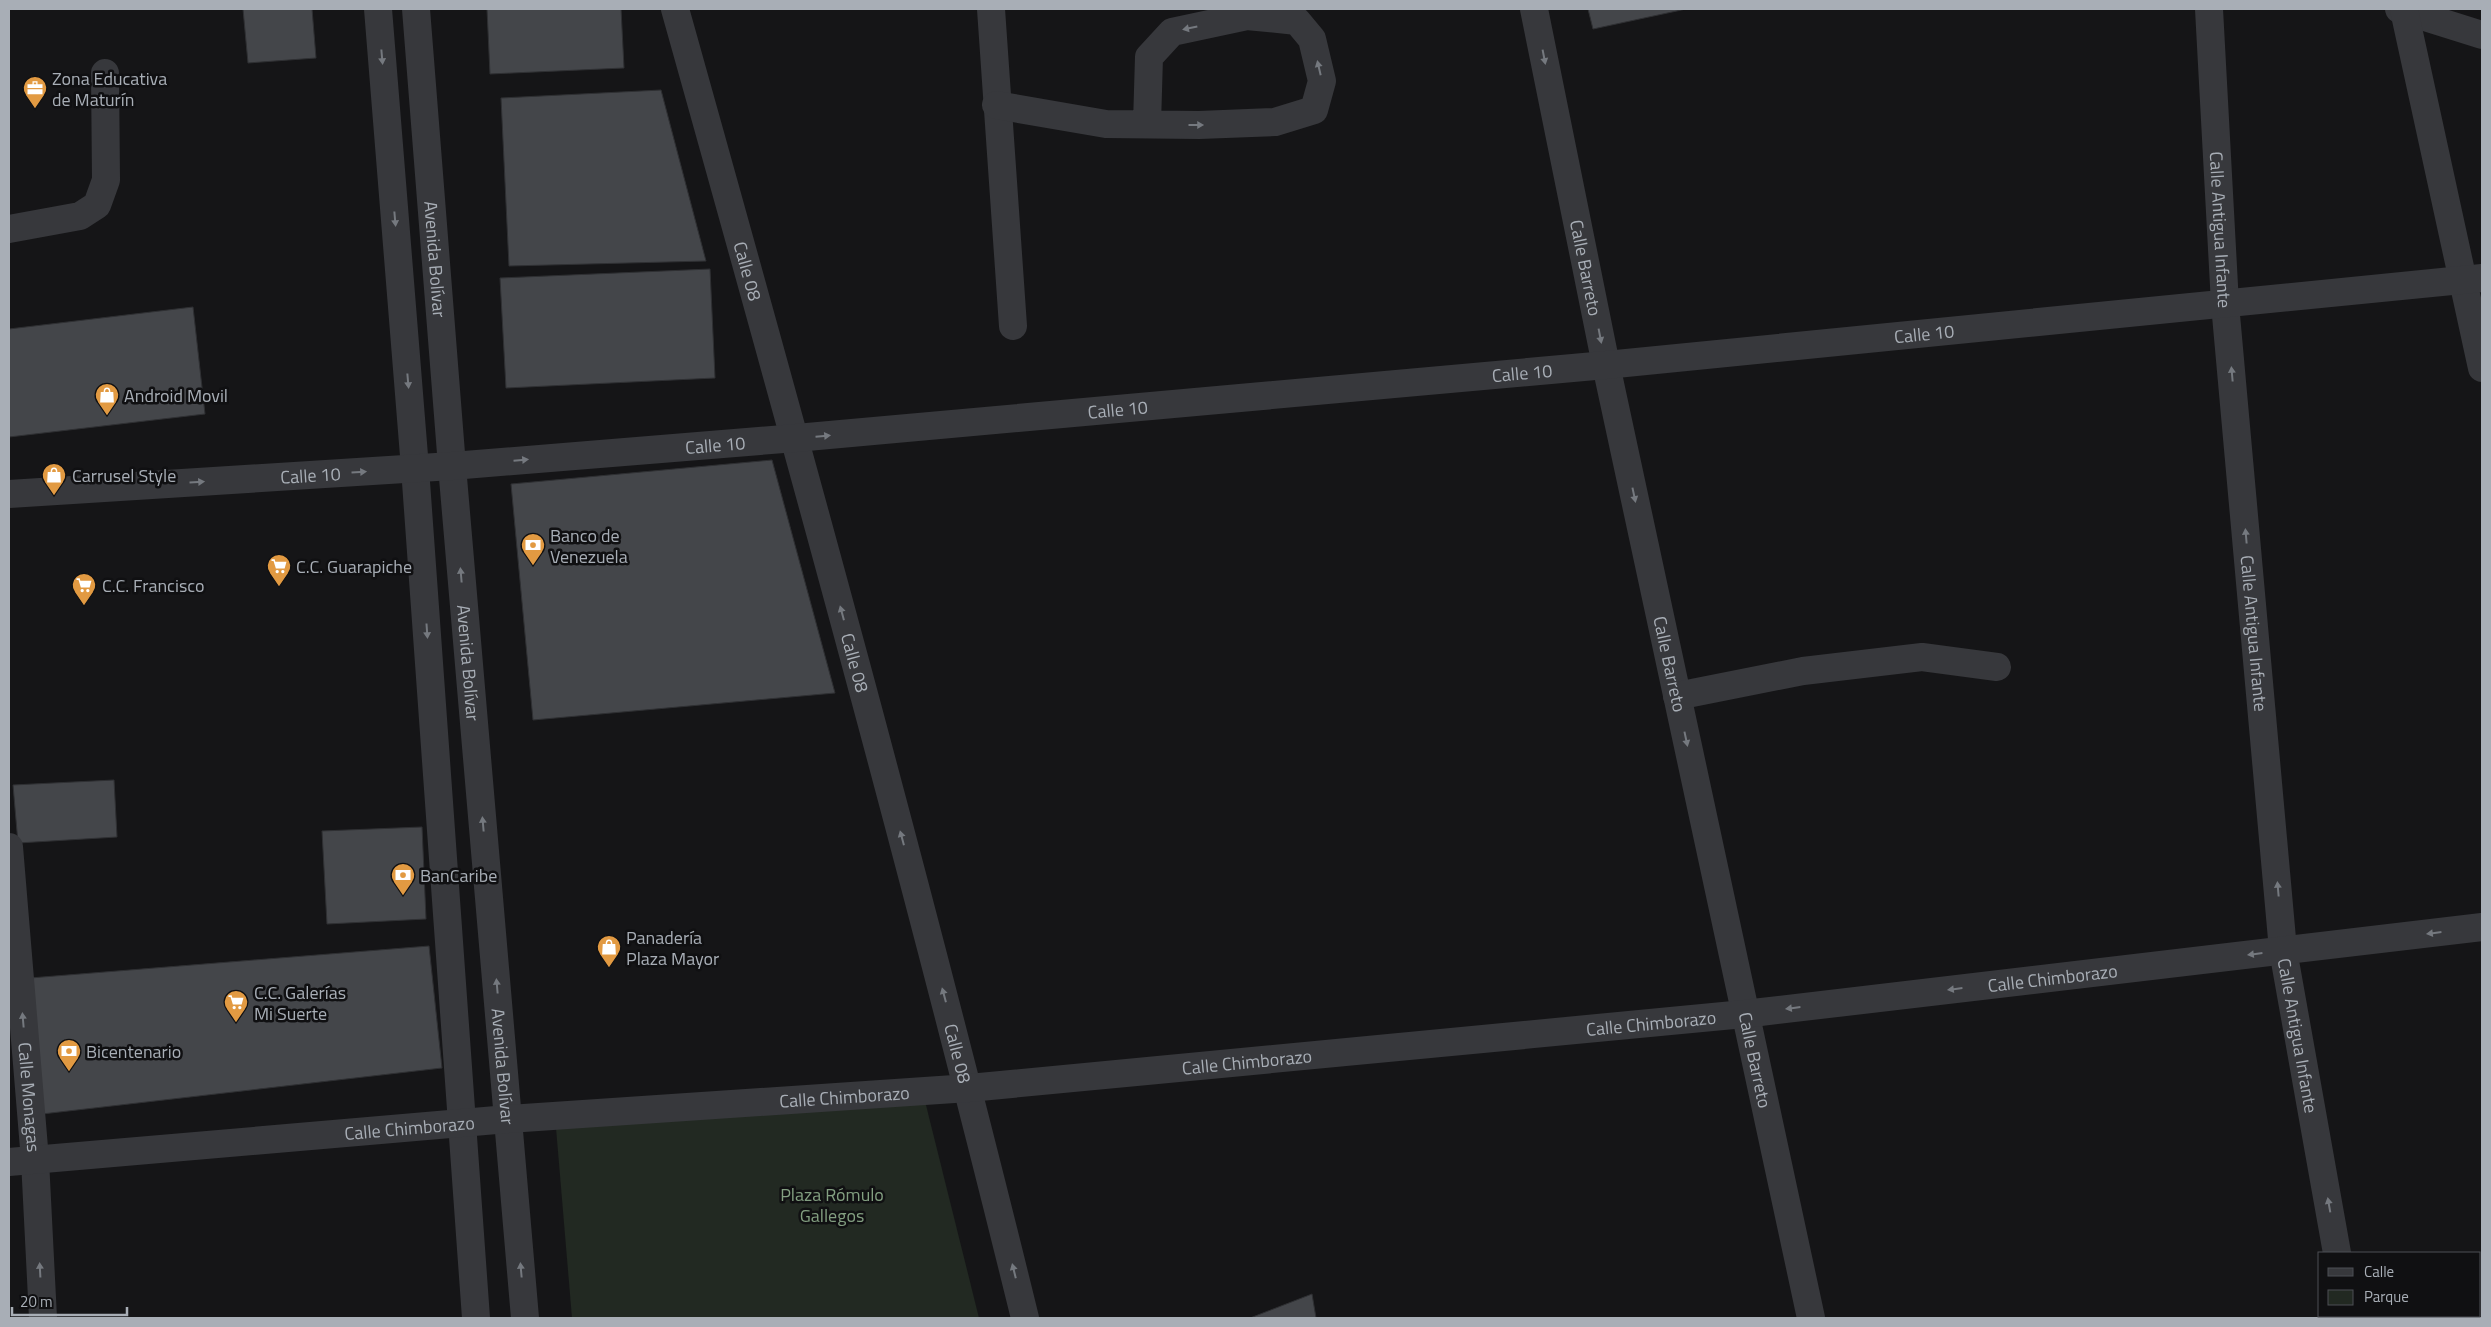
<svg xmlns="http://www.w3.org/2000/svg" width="2491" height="1327" viewBox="0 0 2491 1327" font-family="'Titillium Web',sans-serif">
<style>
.green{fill:#222922}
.building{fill:#44464a;stroke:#2f3033}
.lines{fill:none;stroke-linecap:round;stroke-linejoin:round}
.minor{stroke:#37383c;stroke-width:28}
.oneway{fill:#75797f}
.labels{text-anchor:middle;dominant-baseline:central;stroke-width:5;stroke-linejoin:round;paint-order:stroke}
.poi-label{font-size:18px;fill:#a8aeb6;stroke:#101012;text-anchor:start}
.street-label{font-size:18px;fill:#a8aeb6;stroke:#101012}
.park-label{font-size:18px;fill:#839f81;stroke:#101012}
</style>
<rect width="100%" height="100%" fill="#151517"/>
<path class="green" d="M921,1085L979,1318H572L554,1104Z"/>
<path class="building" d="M243,9H312L316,58L248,63Z
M487,9H621L624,68L490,74Z
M1588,9H1686L1593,29Z
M661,90L706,261L509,266L501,98Z
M710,269L715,378L506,388L500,278Z
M193,307L205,414L9,437V329Z
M772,460L835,693L533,720L511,484Z
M114,780L117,837L18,843L13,785Z
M422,827L426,919L327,924L322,831Z
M429,946L442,1068L42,1114L30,978Z
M1312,1294L1316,1318H1250Z"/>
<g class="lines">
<g class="minor">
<path d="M378,9L415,468L476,1318"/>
<path id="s1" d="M416,9L452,466L525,1318"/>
<path id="s2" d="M675,9C797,444 917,879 1025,1318"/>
<path d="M991,9L1013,326"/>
<path id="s3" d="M1534,9L1606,365L1811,1318"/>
<path id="s4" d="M2209,9L2225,304L2283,950L2337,1253"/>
<path d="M2399,9L2482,35"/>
<path d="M2404,10L2482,368"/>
<path d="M996,105L1106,124L1199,125L1275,122L1314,110L1322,81L1312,39L1297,21L1247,16L1172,32L1149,57L1147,124"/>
<path d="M9,229L80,216L97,205L106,180L105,73"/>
<path id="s5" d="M9,494L452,466L796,438L1606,365L2482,278"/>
<path d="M1677,696L1803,671L1922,657L1997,667"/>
<path id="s6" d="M9,847L35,1160L43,1318"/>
<path id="s7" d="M9,1162L508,1119L969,1088L1744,1014L2482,927"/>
<path d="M2348,1316L2349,1318"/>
</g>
</g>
<defs><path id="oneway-solid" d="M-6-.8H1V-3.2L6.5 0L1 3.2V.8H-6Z" transform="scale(1.25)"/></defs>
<g class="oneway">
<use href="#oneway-solid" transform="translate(1190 28) rotate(168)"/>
<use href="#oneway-solid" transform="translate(382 57) rotate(85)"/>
<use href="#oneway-solid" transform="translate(1544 57) rotate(79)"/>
<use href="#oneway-solid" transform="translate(1319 68) rotate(-103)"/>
<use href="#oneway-solid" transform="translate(1196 125)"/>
<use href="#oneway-solid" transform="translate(395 219) rotate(85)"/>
<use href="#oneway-solid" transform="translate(1600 336) rotate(79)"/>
<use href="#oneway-solid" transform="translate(2232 374) rotate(-95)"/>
<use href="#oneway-solid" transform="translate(408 381) rotate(85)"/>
<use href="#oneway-solid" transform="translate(823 436) rotate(-5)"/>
<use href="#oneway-solid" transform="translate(521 460) rotate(-5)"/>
<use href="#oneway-solid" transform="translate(359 472) rotate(-4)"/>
<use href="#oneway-solid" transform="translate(197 482) rotate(-4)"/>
<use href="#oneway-solid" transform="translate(1634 495) rotate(78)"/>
<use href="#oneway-solid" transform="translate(2246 536) rotate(-95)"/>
<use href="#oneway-solid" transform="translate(461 575) rotate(-95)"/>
<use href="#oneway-solid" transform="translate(842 613) rotate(-105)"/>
<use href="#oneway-solid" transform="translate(427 631) rotate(86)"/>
<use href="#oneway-solid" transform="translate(1686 739) rotate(78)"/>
<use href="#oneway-solid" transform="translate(483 824) rotate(-95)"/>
<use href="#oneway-solid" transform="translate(902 838) rotate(-105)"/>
<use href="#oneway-solid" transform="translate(2278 889) rotate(-95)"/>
<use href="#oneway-solid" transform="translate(2434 933) rotate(173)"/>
<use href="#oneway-solid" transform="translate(2255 954) rotate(173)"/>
<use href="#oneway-solid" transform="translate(497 986) rotate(-95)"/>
<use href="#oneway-solid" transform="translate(1955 989) rotate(173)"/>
<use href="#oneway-solid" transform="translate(944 995) rotate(-105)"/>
<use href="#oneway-solid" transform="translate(1793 1008) rotate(173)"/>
<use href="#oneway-solid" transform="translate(23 1020) rotate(-95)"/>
<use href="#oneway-solid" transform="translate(2329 1205) rotate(-100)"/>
<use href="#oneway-solid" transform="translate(40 1270) rotate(-93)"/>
<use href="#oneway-solid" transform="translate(521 1270) rotate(-95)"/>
<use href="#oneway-solid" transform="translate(1014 1271) rotate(-104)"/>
</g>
<defs>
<g id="office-pin" transform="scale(1.25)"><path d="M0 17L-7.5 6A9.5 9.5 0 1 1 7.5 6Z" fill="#e29a42" stroke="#101012"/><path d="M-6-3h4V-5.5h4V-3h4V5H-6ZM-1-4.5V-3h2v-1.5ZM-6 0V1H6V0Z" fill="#fff"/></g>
<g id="shop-pin" transform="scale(1.25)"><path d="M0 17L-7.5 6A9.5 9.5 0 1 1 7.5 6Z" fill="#e29a42" stroke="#101012"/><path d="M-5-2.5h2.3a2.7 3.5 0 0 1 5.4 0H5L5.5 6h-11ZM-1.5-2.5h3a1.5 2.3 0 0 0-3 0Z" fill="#fff"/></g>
<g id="bank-pin" transform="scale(1.25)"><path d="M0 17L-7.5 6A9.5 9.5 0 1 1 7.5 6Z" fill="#e29a42" stroke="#101012"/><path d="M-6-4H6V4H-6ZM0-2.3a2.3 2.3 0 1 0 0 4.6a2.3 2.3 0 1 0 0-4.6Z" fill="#fff"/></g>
<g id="supermarket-pin" transform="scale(1.25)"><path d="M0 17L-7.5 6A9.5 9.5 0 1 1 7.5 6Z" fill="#e29a42" stroke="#101012"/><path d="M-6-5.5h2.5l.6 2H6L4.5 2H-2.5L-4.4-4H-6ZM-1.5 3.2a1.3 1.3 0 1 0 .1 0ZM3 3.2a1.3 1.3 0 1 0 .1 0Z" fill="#fff"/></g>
</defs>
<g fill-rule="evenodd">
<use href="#office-pin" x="35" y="88"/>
<use href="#shop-pin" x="107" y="395"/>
<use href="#shop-pin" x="54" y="475"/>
<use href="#bank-pin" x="533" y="545"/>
<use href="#supermarket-pin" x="279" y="566"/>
<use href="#supermarket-pin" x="84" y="585"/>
<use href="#bank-pin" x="403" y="875"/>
<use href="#shop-pin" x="609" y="947"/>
<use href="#supermarket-pin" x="236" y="1002"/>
<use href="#bank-pin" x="69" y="1051"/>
</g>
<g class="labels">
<g class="poi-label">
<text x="52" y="78">Zona Educativa<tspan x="52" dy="21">de Maturín</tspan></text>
<text x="124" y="395">Android Movil</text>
<text x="72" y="475">Carrusel Style</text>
<text x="550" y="535">Banco de<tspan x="550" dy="21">Venezuela</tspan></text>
<text x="296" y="566">C.C. Guarapiche</text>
<text x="102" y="585">C.C. Francisco</text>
<text x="420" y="875">BanCaribe</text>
<text x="626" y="937">Panadería<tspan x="626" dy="21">Plaza Mayor</tspan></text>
<text x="254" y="992">C.C. Galerías<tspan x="254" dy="21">Mi Suerte</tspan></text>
<text x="86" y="1051">Bicentenario</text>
</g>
<g class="street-label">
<text stroke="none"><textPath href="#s4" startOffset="221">Calle Antigua Infante</textPath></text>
<text stroke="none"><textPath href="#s1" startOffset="251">Avenida Bolívar</textPath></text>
<text stroke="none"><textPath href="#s3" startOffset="264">Calle Barreto</textPath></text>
<text stroke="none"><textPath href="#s2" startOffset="272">Calle 08</textPath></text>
<text stroke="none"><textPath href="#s5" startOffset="1922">Calle 10</textPath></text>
<text stroke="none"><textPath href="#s5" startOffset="1518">Calle 10</textPath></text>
<text stroke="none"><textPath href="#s5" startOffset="1112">Calle 10</textPath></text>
<text stroke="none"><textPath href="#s5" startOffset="708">Calle 10</textPath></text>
<text stroke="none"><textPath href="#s5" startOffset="302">Calle 10</textPath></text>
<text stroke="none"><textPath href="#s4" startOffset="626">Calle Antigua Infante</textPath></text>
<text stroke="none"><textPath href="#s2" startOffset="678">Calle 08</textPath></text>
<text stroke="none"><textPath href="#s1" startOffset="656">Avenida Bolívar</textPath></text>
<text stroke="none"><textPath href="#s3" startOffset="669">Calle Barreto</textPath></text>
<text stroke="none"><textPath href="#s7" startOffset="2052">Calle Chimborazo</textPath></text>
<text stroke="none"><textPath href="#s7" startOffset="1648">Calle Chimborazo</textPath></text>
<text stroke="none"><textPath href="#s4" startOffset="1031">Calle Antigua Infante</textPath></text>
<text stroke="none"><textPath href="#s2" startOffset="1082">Calle 08</textPath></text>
<text stroke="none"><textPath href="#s3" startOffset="1074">Calle Barreto</textPath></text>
<text stroke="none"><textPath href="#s7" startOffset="1242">Calle Chimborazo</textPath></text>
<text stroke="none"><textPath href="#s1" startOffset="1061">Avenida Bolívar</textPath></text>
<text stroke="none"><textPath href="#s7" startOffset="838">Calle Chimborazo</textPath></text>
<text stroke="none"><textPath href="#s6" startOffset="251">Calle Monagas</textPath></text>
<text stroke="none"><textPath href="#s7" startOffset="402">Calle Chimborazo</textPath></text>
</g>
<g class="park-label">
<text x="832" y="1194">Plaza Rómulo<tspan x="832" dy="21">Gallegos</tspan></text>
</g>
</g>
<rect width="2491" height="1327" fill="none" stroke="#a8aeb6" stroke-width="20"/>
<rect x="2318" y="1252" width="162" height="65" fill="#101012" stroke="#4d4f54"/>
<rect x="2328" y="1268" width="25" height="8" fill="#37383c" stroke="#4d4f54"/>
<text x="2364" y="1277" font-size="15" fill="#a8aeb6">Calle</text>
<rect x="2328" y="1290" width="25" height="15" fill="#222922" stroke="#4d4f54"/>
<text x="2364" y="1302" font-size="15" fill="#a8aeb6">Parque</text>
<path d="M12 1307v8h115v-8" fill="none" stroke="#a8aeb6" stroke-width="2.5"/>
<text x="20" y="1307" font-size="15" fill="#a8aeb6" stroke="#101012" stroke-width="4" paint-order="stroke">20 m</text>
</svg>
